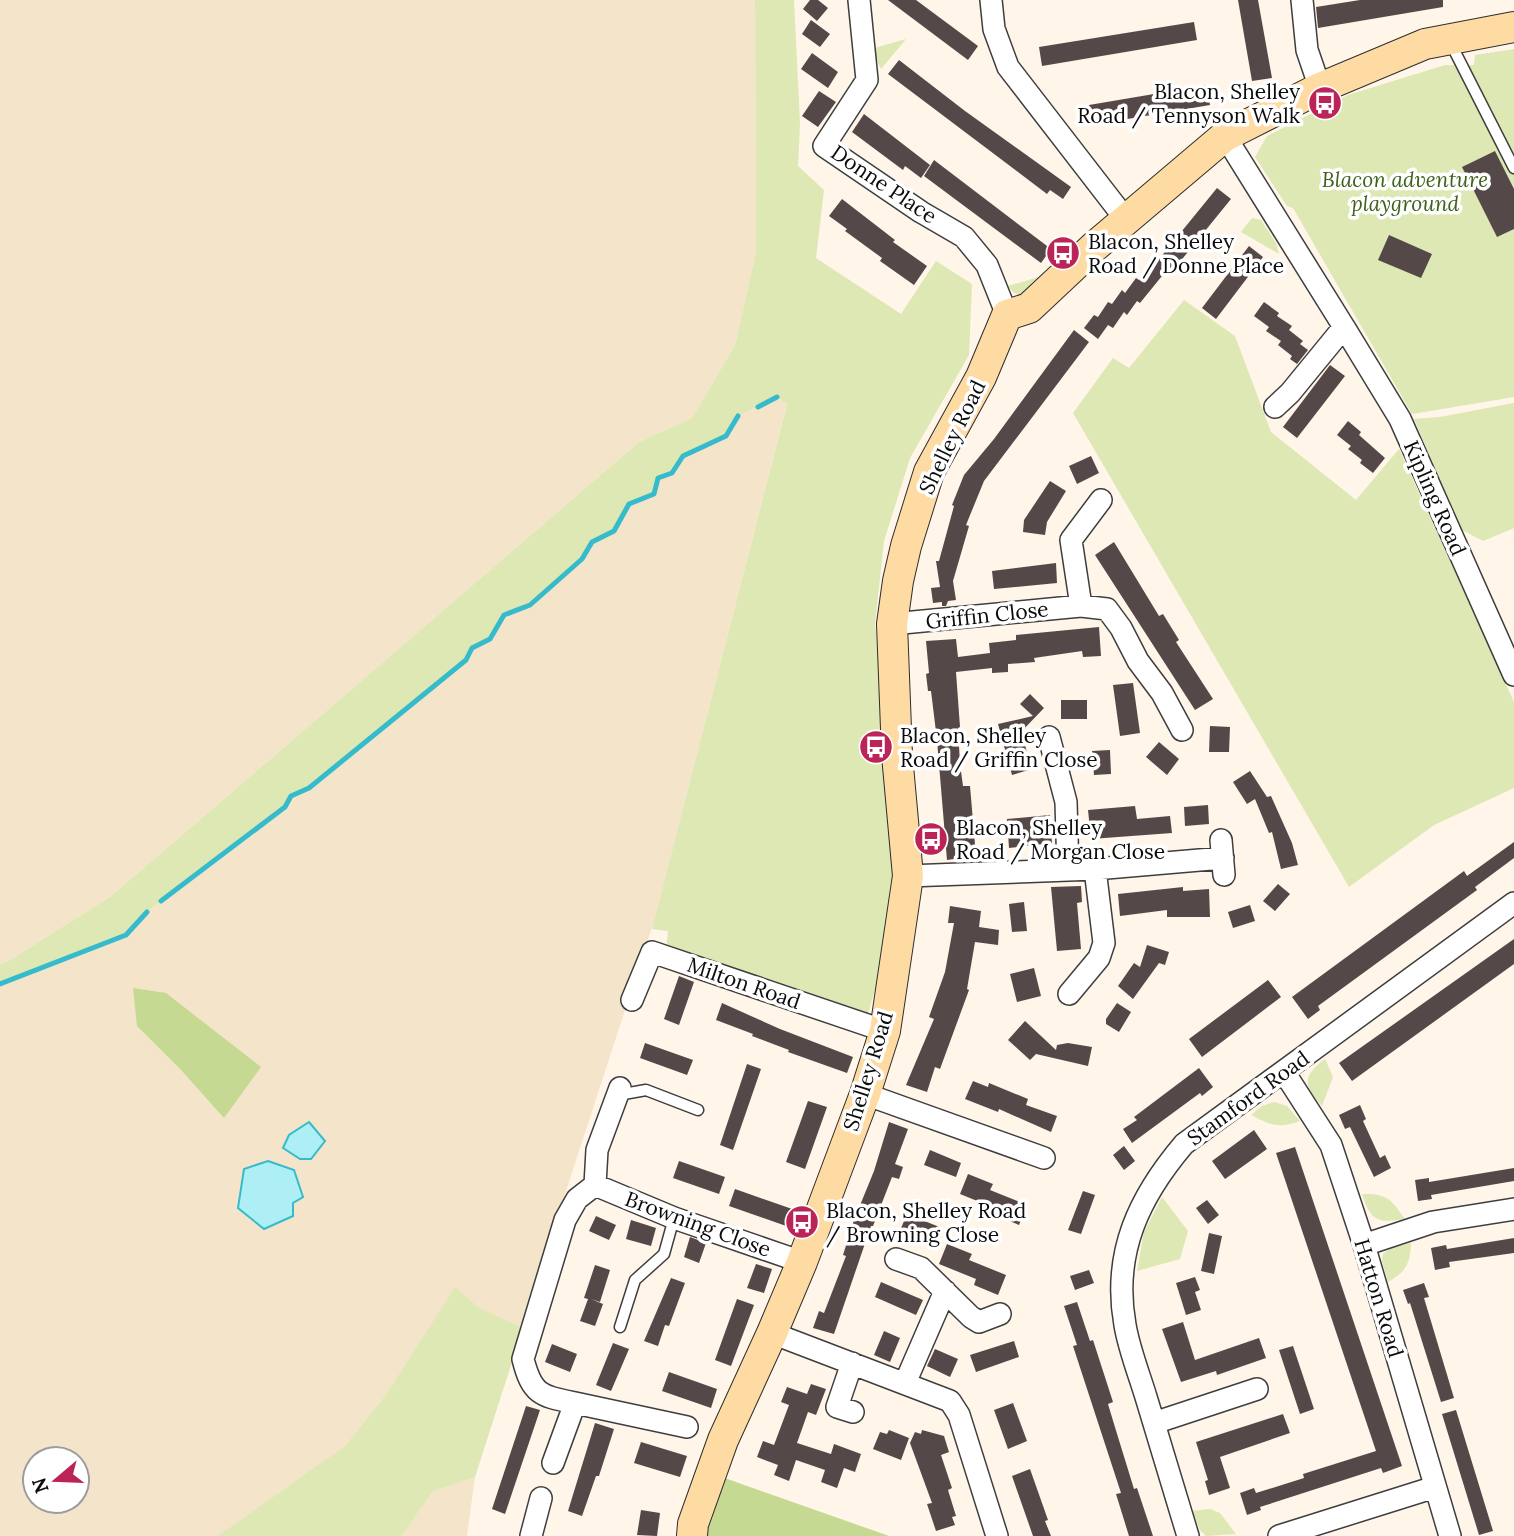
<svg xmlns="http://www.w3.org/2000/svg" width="1514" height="1536" viewBox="0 0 1514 1536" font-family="Lora,serif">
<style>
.farmland{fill:#f4e5ca;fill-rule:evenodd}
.green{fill:#dee8b4}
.forest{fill:#c6d993}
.water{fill:#aeeff6;stroke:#36bbcc;stroke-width:2}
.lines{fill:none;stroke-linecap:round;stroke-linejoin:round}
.stream{stroke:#36bbcc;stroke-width:5}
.building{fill:#544948}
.lane-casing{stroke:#3e3e3e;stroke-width:13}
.street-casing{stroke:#3e3e3e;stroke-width:24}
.secondary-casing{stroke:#2d2d2d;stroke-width:32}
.lane{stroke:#fff;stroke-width:10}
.street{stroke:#fff;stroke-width:21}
.secondary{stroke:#ffdba4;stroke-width:30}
.labels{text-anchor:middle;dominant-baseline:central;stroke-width:7;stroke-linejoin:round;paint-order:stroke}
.poi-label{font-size:21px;fill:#0b0b0b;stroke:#fff;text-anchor:start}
.park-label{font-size:21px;font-style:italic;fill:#3e621c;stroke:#fff}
.street-label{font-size:21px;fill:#0b0b0b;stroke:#fff}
</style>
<rect width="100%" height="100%" fill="#fff5e9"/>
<path class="farmland" d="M0,0H755L756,252L735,345L692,418L639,442L110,897L8,961L0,964Z
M777,397L787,403L655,918L499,1397L475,1477L467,1536H0V984L126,935L147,912L204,870L291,796L309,788L466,660L472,648L490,639L504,615L530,605L582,559L592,542L614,531L629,504L654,494L658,478L672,473L683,456L726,436L737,417ZM35,1459H77V1501H35Z"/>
<path class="green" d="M755,0H794L800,123L798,166L824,190L816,258L901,314L936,261L972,284L969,355L910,458L884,541L875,624L900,876L886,951L867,1017L666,950L668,931L652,929L787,404L777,397L737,417L726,436L683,456L672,473L658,478L654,494L629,504L614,531L592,542L582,559L530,605L504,615L490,639L472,648L466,660L309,788L291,796L285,807L147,912L126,935L0,984V964L8,961L110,897L639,442L692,418L735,345L756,252Z
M906,39L881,69L871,49Z
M1514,49V397L1412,414L1293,208L1287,206L1255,157L1267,136L1348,95L1445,65H1474L1475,55Z
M1252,218L1261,220L1276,243L1279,254L1241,232Z
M1052,273L1023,295L1014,293L1008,286Z
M1184,300L1235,336L1271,432L1356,500L1399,449L1514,702V788L1434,825L1349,887L1073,413L1113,358L1129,368Z
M1514,403V528L1483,541L1462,530L1414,419L1440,417Z
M1325,1059L1333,1077L1322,1106C1304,1086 1301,1077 1325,1059Z
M1274,1102L1287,1106L1300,1121C1278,1129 1271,1125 1251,1115L1262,1106Z
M1362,1194C1387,1193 1392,1200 1405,1219C1378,1223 1371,1222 1362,1194Z
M1162,1197L1188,1231L1180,1259L1137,1271L1144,1232Z
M1411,1243C1410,1264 1406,1272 1388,1282L1382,1261L1383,1254L1391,1248Z
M455,1287L479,1308L523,1328L475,1477L433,1491L401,1536H218L345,1446L386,1395Z
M1210,1509L1220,1513L1236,1534L1206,1536L1200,1530L1192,1511Z"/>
<path class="forest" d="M133,988L166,993L261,1067L224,1118L182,1071L137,1026Z
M719,1476L889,1536H701Z"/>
<path class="water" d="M309,1122L325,1141L311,1159H300L283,1148L289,1135Z
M268,1161L294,1170L303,1197L293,1203V1216L264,1229L238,1208L244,1169Z"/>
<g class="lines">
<path class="stream" d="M758,407L777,397
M161,901L285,807L291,796L309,788L466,660L472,648L490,639L504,615L530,605L582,559L592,542L614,531L629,504L654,494L658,478L672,473L683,456L726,436L738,416
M0,984L126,935L147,912"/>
</g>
<path class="building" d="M810,0H818L828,8L817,21L803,9Z
M888,0H916L978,46L968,60Z
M1238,0H1258L1272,78L1252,81Z
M1360,0H1443V7L1318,28L1316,7Z
M811,20L830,34L820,47L802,34Z
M1194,22L1197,40L1042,66L1039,47Z
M812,53L838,72L828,88L801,69Z
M899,60L965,111L1071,187L1063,199L1050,190L1047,194L888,74Z
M1207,85L1210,105L1092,125L1089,105Z
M819,91L836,102L818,127L802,116Z
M864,114L930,165L921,178L905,166L903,170L852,132Z
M1495,151L1514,189V229L1497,237L1462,167Z
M934,160L1051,249L1041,263L924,176Z
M1217,188L1231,199L1170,274L1166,271L1140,303L1137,301L1127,315L1124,312L1113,328L1108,325L1098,339L1084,328L1094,315L1098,317L1108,302L1112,304L1122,290L1125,293L1136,278L1139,280L1149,267L1151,269Z
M842,199L895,240L893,242L927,266L914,285L880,261L882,258L845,231L847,229L829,216Z
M1389,235L1432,254L1421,278L1378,260Z
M1249,246L1263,257L1216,319L1202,308Z
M1264,302L1279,313L1277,316L1292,326L1289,330L1303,341L1300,344L1308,350L1297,364L1290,359L1292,356L1278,345L1281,341L1266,331L1269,327L1254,316Z
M1074,330L1089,342L984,481L966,525L969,526L953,581L956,600L948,601L946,606H942V602L933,603L931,588L940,587L936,561H939L954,506L952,505L964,475L994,439Z
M1330,365L1345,376L1297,438L1283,427Z
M1348,421L1361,432L1359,435L1385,458L1373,473L1360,463L1362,460L1348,449L1351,446L1337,435Z
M1091,456L1099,473L1077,484L1069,466Z
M1050,481L1066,491L1047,522L1045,535L1023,532L1024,520Z
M1114,542L1159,616L1163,614L1179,640L1176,642L1213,699L1195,710L1095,555Z
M1056,563L1057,583L994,589L992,571Z
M1099,627L1101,656L1083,657L1082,651L1034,658L1035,662L1008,664V672L992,673V668L956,672L960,727L958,728L960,764L963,786H970L976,856L947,860L937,740L931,691H928L926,674L929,673L926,641L956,639L958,657L990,653L989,643L1016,640V635Z
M1133,683L1140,733L1120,736L1113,685Z
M1030,694L1044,708L1021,732L1032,769L1012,775L998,724L1033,716L1020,704Z
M1061,700H1087V719H1061Z
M1210,726L1230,727L1229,752H1209Z
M1159,742L1179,759L1167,775L1146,757Z
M1110,750L1111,774L1094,775L1092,751Z
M1250,771L1267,797L1271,796L1292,843L1298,865L1281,869L1272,832L1269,833L1255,799L1247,804L1233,782Z
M1208,805L1209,824L1185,826L1184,807Z
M1135,806L1137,819L1170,816L1172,833L1091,839L1088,810Z
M1050,815L1052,843L1009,848L1007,819Z
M1514,842V858L1475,887L1477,890L1318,1006L1320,1010L1308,1019L1292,997L1464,871L1467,876Z
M1278,884L1290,894L1275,911L1263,901Z
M1081,886L1082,902L1077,903L1081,949L1057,951L1051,887Z
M1183,887V891L1209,889L1210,917H1167V910L1120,916L1118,894Z
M1024,902L1027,931L1012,932L1009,904Z
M1250,905L1255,921L1233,928L1228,912Z
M950,906L981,911L979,927L999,930L998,945L975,942L967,989L969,990L940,1069L935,1067L927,1092L906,1085L934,1019L929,1017L945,972L954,923H948Z
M1514,939V964L1352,1081L1339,1063Z
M1147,945L1169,952L1165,965L1159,963L1133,999L1118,986L1134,963L1140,967Z
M1034,968L1041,996L1017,1002L1010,974Z
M679,976L694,982L679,1025L664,1019Z
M1268,980L1281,997L1202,1057L1189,1039Z
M722,1003L780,1029L853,1057L847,1073L788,1052L789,1050L752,1036L753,1034L716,1020Z
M1117,1003L1131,1012L1119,1032L1106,1024V1019Z
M1025,1021L1056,1050L1057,1045L1068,1043L1092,1047L1088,1066L1036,1054L1030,1060L1008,1040Z
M645,1043L693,1060L687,1075L640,1058Z
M747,1064L761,1069L733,1150L720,1145Z
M1199,1068L1213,1087L1202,1096L1200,1093L1132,1143L1123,1129L1137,1120L1134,1117Z
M973,1081L988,1087L989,1083L1028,1099L1026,1105L1057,1116L1051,1132L999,1109L998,1112L965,1099Z
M808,1101L827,1107L805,1169L786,1162Z
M1360,1105L1366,1119L1363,1121L1380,1158L1385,1155L1391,1168L1374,1177L1350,1127L1345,1129L1339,1115Z
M889,1122L908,1129L895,1164L903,1167L899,1179L892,1177L873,1226H871L834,1334L813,1328L819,1311L824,1313L846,1256L843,1255L854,1220L874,1171Z
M1254,1130L1267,1149L1225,1179L1212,1161Z
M1124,1146L1135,1161L1124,1170L1113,1155Z
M1295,1147L1402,1466L1383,1473L1381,1468L1260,1507L1261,1510L1247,1515L1240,1493L1254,1488L1256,1493L1304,1478L1303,1474L1376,1451L1276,1153Z
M930,1150L961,1163L956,1177L924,1165Z
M679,1161L725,1177L719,1194L673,1178Z
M1514,1168V1181L1431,1195L1432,1199L1418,1201L1415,1180L1429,1178V1182Z
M968,1174L993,1184L990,1190L1027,1205L1019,1225L995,1215L997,1209L960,1194Z
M735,1189L795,1210L789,1227L729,1206Z
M1083,1191L1095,1195L1081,1234L1068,1230Z
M1207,1200L1219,1215L1208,1224L1196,1208Z
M907,1214L942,1228L934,1247L899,1233Z
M596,1216L616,1225L609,1240L589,1231Z
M631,1220L656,1228L651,1246L626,1239Z
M1209,1233L1222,1236L1214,1274L1201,1271Z
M690,1237L706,1243L699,1263L684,1257Z
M1514,1238V1253L1449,1262L1450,1267L1435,1270L1431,1248L1446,1245L1447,1249Z
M947,1244L972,1254L969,1260L1006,1275L998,1295L974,1285L976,1279L939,1264Z
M756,1264L772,1269L764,1293L747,1288Z
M595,1265L610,1270L600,1302L591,1299L603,1304L595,1326L580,1321L588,1299L584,1298Z
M1089,1270L1094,1283L1075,1290L1070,1276Z
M1195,1277L1200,1290L1195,1292L1201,1310L1186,1315L1176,1283Z
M671,1278L685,1283L669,1326L665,1325L658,1346L644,1341Z
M881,1282L923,1300L916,1315L875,1297Z
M1424,1283L1429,1297L1424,1298L1454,1398L1441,1402L1410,1303L1408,1304L1403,1290Z
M737,1299L754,1305L731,1366L715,1360Z
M1077,1302L1090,1341L1093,1340L1113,1402L1108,1404L1114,1424L1134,1489L1137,1488L1153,1536H1129L1116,1494L1121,1493L1073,1346L1077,1345L1064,1306Z
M1183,1322L1195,1360L1259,1338L1266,1358L1217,1375L1216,1371L1181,1382L1162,1329Z
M884,1331L900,1338L890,1362L874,1355Z
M1014,1341L1019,1357L976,1372L970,1355Z
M613,1343L629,1349L611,1391L596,1385Z
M552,1344L577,1354L570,1372L545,1362Z
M1293,1346L1314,1409L1300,1414L1279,1350Z
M935,1349L958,1359L950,1377L927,1366Z
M669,1372L717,1389L711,1408L662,1391Z
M811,1384L826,1389L816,1415L808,1412L797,1443L831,1454L834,1444L861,1454L855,1472L844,1468L837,1488L821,1482L825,1470L796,1460L789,1481L774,1475L778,1465L757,1457L763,1441L774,1445L789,1405L781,1402L787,1387L807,1394Z
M1013,1403L1027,1441L1008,1449L994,1410Z
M526,1406L540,1410L505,1514L492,1509Z
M1456,1410L1493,1531L1479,1535L1442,1414Z
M1283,1414L1290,1433L1220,1457L1230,1488L1209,1495L1205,1481L1208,1480L1196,1442Z
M595,1423L614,1429L599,1476H596L582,1516L568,1511Z
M889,1430L909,1438L901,1460L873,1449L880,1432L887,1434Z
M922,1430L944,1436L949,1452L941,1455L952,1488L948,1490L956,1516L952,1517L955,1525L936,1531L927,1504L932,1503L910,1443L915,1432L921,1434Z
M641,1442L687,1456L680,1477L634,1463Z
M1030,1469L1048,1520L1045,1521L1051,1536H1033L1012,1476Z
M641,1510L660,1513L657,1536L637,1535Z"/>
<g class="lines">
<g class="lane-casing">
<path id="lane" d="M1450,42L1514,168
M618,1095L646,1090L698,1110
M620,1327L635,1280L664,1254L674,1218"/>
</g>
<g class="street-casing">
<path id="street" d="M859,0L867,80L824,146L921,212L964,237L987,265L1007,315
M991,0L994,29L1008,67L1127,221
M1302,0L1307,50L1320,88
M1225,136L1344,327L1290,393L1275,407
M1344,327L1400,419L1514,675
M1081,606L1071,540L1101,500
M892,624L1081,606L1107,609L1121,628L1138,661L1162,693L1182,730
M1049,737L1066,802L1068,870
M1221,840L1224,875
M908,876L1095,869L1223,858
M1069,994L1099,958L1104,943L1095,869
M632,1000L652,952L885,1031
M1284,1072L1331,1145L1364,1245L1450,1536
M865,1094L1044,1158
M595,1185L674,1218L802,1262
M1364,1245L1433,1222L1514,1209
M896,1259L921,1268L971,1317L979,1322L1000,1314
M772,1333L950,1401L959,1415L997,1536
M852,1363L837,1407L853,1412
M905,1383L945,1291
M575,1403C541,1396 532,1395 523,1359L565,1220L577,1199L595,1185L597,1150L620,1088
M1154,1423L1257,1389
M553,1463L575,1403L687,1427
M531,1536L541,1498
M1188,1536C1174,1490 1160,1444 1146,1397C1139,1374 1129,1349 1125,1325C1112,1253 1139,1197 1184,1144L1514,903
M1279,1536L1435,1487"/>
</g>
<g class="secondary-casing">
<path id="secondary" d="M692,1536L693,1524L723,1440L772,1333L802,1262L865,1094L885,1031L908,876L897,755L892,624L898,581L906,546L929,472L981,377L1007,315L1029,308L1094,247L1225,136L1320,88L1425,44L1514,27"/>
</g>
<use href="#lane" class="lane"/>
<use href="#street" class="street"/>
<use href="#secondary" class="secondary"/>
</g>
<defs>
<g id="bus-disc" transform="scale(1.75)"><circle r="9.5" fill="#ba2456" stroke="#fff"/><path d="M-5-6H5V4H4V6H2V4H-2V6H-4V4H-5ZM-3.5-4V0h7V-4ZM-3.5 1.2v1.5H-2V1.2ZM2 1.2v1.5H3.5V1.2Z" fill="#fff"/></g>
</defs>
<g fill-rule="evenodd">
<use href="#bus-disc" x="1325" y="103"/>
<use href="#bus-disc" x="1063" y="253"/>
<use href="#bus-disc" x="876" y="747"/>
<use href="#bus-disc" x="931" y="839"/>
<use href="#bus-disc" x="802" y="1222"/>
</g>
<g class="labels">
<g class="poi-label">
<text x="1300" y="91" text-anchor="end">Blacon, Shelley<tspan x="1300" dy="24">Road / Tennyson Walk</tspan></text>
<text x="1088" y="241">Blacon, Shelley<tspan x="1088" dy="24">Road / Donne Place</tspan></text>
<text x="900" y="735">Blacon, Shelley<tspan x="900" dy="24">Road / Griffin Close</tspan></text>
<text x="956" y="827">Blacon, Shelley<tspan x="956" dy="24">Road / Morgan Close</tspan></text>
<text x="826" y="1210">Blacon, Shelley Road<tspan x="826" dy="24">/ Browning Close</tspan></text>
</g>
<g class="park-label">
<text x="1405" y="179">Blacon adventure<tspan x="1405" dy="24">playground</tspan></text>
</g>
<g class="street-label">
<text transform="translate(884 184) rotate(34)">Donne Place</text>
<text transform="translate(952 437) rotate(-64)">Shelley Road</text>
<text transform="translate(1435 498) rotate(66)">Kipling Road</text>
<text transform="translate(987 615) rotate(-6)">Griffin Close</text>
<text transform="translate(744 983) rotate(19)">Milton Road</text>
<text transform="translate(868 1071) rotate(-73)">Shelley Road</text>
<text transform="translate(1248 1098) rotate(-36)">Stamford Road</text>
<text transform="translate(698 1224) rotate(20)">Browning Close</text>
<text transform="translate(1379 1298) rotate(73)">Hatton Road</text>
</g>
</g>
<g transform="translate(56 1480) rotate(251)"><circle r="33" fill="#ffffff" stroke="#9d9d9d" stroke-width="2"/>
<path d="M0-5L12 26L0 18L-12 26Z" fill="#ba2456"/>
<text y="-10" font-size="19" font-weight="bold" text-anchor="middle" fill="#0b0b0b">N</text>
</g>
</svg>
